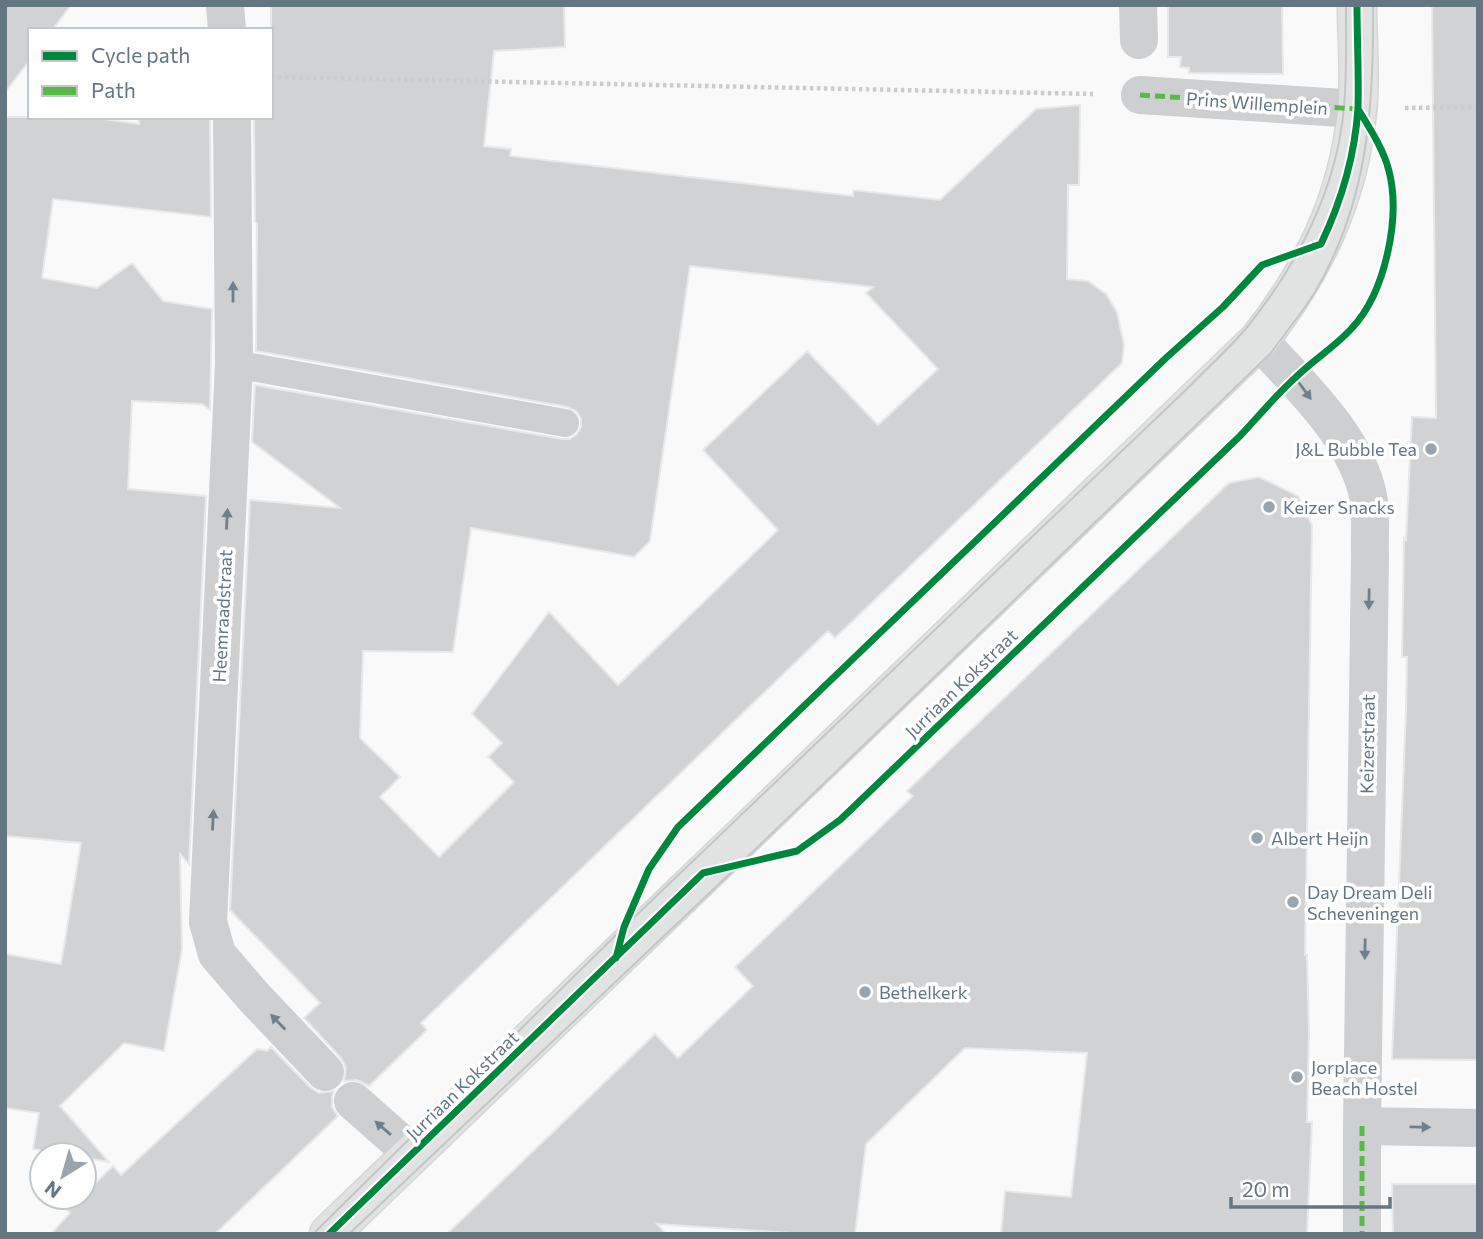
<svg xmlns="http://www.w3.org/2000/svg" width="1483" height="1239" viewBox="0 0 1483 1239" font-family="Commissioner,sans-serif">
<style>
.building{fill:#d0d2d3;stroke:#e8e8e8;stroke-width:2;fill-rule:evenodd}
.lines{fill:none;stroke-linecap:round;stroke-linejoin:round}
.secondary-casing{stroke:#d5d6d7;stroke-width:41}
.path{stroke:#cbcccd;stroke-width:4.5;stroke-dasharray:3.5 3.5;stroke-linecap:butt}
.service{stroke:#cecfd0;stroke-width:28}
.pedestrian{stroke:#cecfd0;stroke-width:38}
.minor{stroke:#cecfd0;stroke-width:38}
.secondary{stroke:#e1e2e2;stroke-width:38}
.tram{stroke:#c3c5c6;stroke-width:2}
.quiet{stroke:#58b947;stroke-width:5;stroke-dasharray:10 5;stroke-linecap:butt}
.cycleway-casing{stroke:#fff;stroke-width:11}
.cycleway{stroke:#00873e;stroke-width:7}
.oneway{fill:#707f8b}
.poi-dot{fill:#99a4ac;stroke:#fff;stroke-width:2.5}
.labels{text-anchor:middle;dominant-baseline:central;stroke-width:7;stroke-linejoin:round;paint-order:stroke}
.street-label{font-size:18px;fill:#657683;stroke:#fff}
.poi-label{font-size:18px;fill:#657683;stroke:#fff;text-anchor:start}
</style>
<rect width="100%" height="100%" fill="#f9f9f9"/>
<path class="building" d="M5,5H71L52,30H30V60L5,92Z
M271,5H564L565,47L494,51L484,146L511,149L510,156L853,196V190L940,200L1036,109L1080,105L1079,185H1068L1067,279L1088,281L1106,294L1117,312L1124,345L1122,363L835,638L828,631L421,1023L427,1030L369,1086L357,1080L344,1081L346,1068L341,1058L304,1018L320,1003L230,910L250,500L340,508L252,442L255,385L562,439H570L577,434L581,427V418L576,411L568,407L256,351L257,223L255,222L254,117H271ZM690,266L873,287L866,293L938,369L878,425L807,351L703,450L778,530L618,685L549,612L472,714L502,743L488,757L514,782L439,857L380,797L400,777L360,738L363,651L453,652L471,528L634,557L650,541Z
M1168,5H1282L1283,74L1189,73V68L1180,67L1181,57H1168Z
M1432,5H1478V1060L1392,1059L1406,710L1407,657H1402L1404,538L1406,540L1412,417L1436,418Z
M5,117H89L139,124L138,117H210L211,217L53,199L42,278L97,288L132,263L163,301L212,309L210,410L202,404L132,401L128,489L206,496L189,864L180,854L182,949L164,1051L124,1043L60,1106L109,1162L84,1158V1155H68L33,1149L39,1113L5,1108V954L61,964L81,843L5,836Z
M1259,477L1298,496L1312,525L1305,955H1307L1309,1032L1307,1122H1312L1307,1234H1001L1005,1191L1071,1197L1087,1053L965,1048L866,1144L855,1234H806L657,1224L666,1234H447L655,1034L678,1058L753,986L735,967L913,796L907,791L1229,483Z
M271,1047L310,1087L319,1093L334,1091L332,1097V1107L338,1116L215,1234H51L70,1213L67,1210L81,1197H84V1194L113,1166L121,1175L257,1049L267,1051Z
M1392,1184H1478V1234H1393Z"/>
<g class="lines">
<g class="secondary-casing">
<path id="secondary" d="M329,1234L1259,340C1313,271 1348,200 1357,112C1361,77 1357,40 1357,5"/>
</g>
<path class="path" d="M271,77L1093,94
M1405,108L1478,107"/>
<path class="service" d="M234,364L565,423"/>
<path class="pedestrian" d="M1140,95L1358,109
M1362,1126V1234"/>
<path class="minor" d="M225,5L227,30
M1138,5L1139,40
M232,117L234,364L208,922L217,954L252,995L325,1072
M1259,340C1298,384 1356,436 1368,496C1372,514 1369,537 1370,556L1362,1126L1478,1128
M353,1101L413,1154"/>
<use href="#secondary" class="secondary"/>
<path class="tram" d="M313,1234L624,927L1192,384C1210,365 1231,347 1248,326C1298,264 1337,188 1344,107C1347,74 1346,39 1346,5
M349,1234L738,866L1271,353C1285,333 1302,313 1315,292C1368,202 1374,107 1373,5"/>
<path class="quiet" d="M1140,95L1358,109
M1362,1126V1234"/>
<g class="cycleway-casing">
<path id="cycleway" d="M616,958L624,927L649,869L678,827L1167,357L1223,307L1262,265L1321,244C1341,202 1355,155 1358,108C1359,74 1357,39 1357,5
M329,1234L703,873L797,851L840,820L1240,436C1258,417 1275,396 1295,378C1313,360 1335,347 1352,328C1385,293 1401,218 1389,171C1384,150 1369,127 1358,109"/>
</g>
<use href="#cycleway" class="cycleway"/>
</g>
<defs><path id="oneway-solid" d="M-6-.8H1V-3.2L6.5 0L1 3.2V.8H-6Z" transform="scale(1.75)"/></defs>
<g class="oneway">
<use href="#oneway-solid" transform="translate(233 292) rotate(-90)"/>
<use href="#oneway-solid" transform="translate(1305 391) rotate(54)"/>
<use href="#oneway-solid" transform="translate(227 519) rotate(-87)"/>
<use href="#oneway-solid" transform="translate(1369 599) rotate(91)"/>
<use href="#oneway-solid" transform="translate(213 820) rotate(-87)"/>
<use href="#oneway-solid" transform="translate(1365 949) rotate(91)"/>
<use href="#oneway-solid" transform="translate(278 1022) rotate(-134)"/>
<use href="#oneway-solid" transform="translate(1420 1127) rotate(1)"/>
<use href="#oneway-solid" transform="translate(383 1128) rotate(-139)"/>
</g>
<g class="poi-dot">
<circle cx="1431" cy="449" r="7"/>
<circle cx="1269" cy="507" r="7"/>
<circle cx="1257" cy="838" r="7"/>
<circle cx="1293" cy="902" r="7"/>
<circle cx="865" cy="992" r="7"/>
<circle cx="1297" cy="1077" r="7"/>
</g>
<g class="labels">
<g class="street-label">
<text transform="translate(1257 103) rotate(4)">Prins Willemplein</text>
<text transform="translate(222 616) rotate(-87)">Heemraadstraat</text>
<text transform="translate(961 683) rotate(-44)">Jurriaan Kokstraat</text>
<text transform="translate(1367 744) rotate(-89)">Keizerstraat</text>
<text transform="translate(462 1085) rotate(-44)">Jurriaan Kokstraat</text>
</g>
<g class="poi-label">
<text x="1417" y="449" text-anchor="end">J&amp;L Bubble Tea</text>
<text x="1283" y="507">Keizer Snacks</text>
<text x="1271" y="838">Albert Heijn</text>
<text x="1307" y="892">Day Dream Deli<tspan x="1307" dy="21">Scheveningen</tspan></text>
<text x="879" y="992">Bethelkerk</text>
<text x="1311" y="1067">Jorplace<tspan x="1311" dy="21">Beach Hostel</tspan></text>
</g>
</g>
<rect width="1483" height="1239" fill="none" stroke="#657683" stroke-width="14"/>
<rect x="28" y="28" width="245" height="91" fill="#ffffff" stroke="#c1c8cd" stroke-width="2"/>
<rect x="42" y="51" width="35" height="10" fill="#00873e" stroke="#c1c8cd" stroke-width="2"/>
<text x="91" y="63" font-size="21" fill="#657683">Cycle path</text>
<rect x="42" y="86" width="35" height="10" fill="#58b947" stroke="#c1c8cd" stroke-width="2"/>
<text x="91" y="98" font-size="21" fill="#657683">Path</text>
<g transform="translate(63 1176) rotate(217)"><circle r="33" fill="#ffffff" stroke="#c1c8cd" stroke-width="2"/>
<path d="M0-5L12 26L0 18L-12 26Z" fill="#99a4ac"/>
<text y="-10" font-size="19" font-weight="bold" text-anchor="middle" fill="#657683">N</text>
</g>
<path d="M1231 1197v10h159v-10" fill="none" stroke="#657683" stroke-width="3.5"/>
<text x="1242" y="1197" font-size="21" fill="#657683" stroke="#ffffff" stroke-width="5" paint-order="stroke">20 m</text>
</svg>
